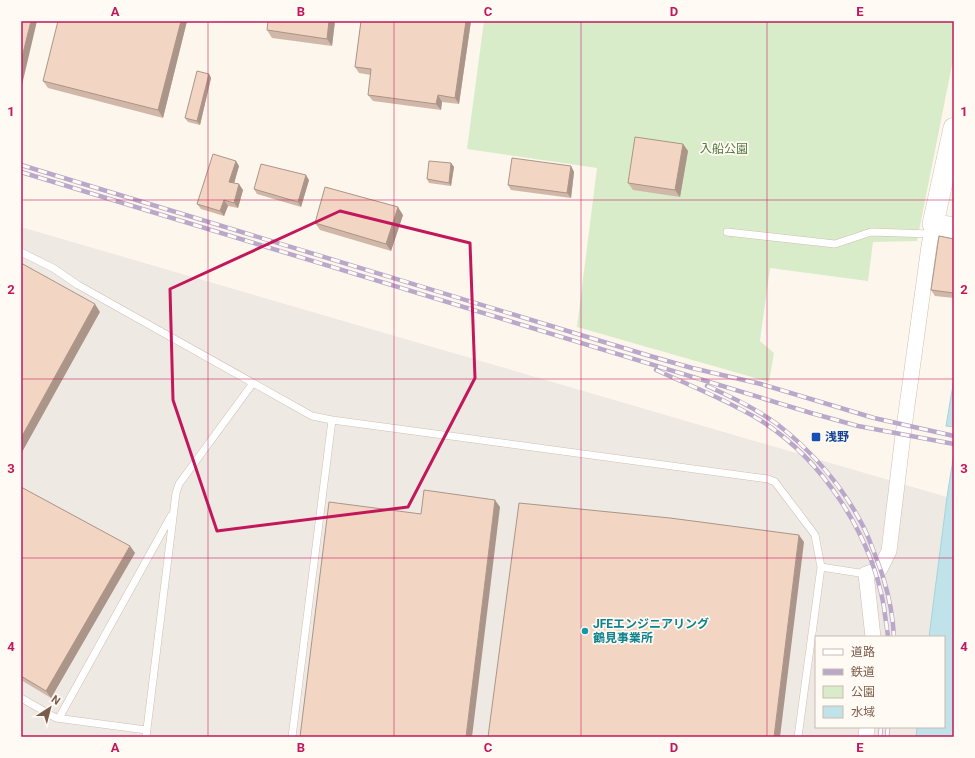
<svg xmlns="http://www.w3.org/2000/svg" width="975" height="758" viewBox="0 0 975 758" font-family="Roboto,'Noto Sans JP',sans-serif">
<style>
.industrial{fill:#efe9e4}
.green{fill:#d8ecc9}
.water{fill:#bfe3e8;stroke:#a5d3da}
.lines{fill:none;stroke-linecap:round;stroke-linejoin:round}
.lane-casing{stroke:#d1beb0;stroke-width:8}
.street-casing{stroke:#d1beb0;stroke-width:16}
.secondary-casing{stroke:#d6c0b0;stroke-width:22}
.lane{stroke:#fff;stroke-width:7}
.street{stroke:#fff;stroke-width:15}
.secondary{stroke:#fff;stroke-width:21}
.rail-casing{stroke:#b9a8c9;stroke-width:4.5}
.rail{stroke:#fffaf3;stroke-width:3;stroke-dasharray:9;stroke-linecap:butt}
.wall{fill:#d1b7a8}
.shaded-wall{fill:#aa9588}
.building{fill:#f3d5c3;stroke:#aa9588}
.marked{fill:none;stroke:#c2185b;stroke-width:3;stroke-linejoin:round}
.grid{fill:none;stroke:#c2185b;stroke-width:1;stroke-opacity:0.55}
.transit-dot{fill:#1a4fb4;stroke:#fffaf3;stroke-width:1.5}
.culture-dot{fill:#0f9aa8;stroke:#fffaf3;stroke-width:1.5}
.labels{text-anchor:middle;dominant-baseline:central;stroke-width:3.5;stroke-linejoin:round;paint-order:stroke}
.park-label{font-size:12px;fill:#537a41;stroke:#fffaf3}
.transit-label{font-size:12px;font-weight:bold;fill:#164399;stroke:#fffaf3;text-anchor:start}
.culture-label{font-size:12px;font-weight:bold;fill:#0d838f;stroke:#fffaf3;text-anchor:start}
.neatline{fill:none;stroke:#c2185b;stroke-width:1.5}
.grid-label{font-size:13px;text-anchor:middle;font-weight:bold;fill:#c2185b}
</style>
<rect width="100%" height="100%" fill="#fdf6ec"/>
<path class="industrial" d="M21,227L947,497L929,637H816V727H917L916,737H21Z"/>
<path class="green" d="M484,21H954V55L917,241L873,242L868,281L770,268L760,341L774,353L769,382L577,327L597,168L467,149Z"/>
<path class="water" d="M954,379V427L946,426Z
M954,453V737H916L917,727H944V637H929L947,497Z"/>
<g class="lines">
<g class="lane-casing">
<path id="lane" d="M727,232L835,244L871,232L931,234
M21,252L53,268L78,285L312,416L332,420L768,479L775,482L815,535L821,567L866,574
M21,698L56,718L146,730
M59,718L171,516
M146,737L176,493L179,484L253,383
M292,737L332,420
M798,737L821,567"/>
</g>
<g class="street-casing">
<path id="street" d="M873,637L866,574L880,569L889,551L903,435L929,246L933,224
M866,737L867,727"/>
</g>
<g class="secondary-casing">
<path id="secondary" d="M954,128L933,224L954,228"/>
</g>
<use href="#lane" class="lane"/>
<use href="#street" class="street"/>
<use href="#secondary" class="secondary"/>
<g class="rail-casing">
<path id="rail" d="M21,165L650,356L692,368L761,384L874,418L954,436
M21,172L811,413L858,426L954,444
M656,370C691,386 727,400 760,420C823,460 871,534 884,607C885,617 887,627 888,637
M707,386C732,397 755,408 777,424C812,451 843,487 863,526C871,542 877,560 883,577C889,596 893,617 894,637
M880,737L881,727
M887,737L888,727"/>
</g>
<use href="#rail" class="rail"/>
</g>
<path class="wall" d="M118,21H187L163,118L48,88L43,81L117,22Z
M335,21L332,46L272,38L267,30Z
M361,21H471L459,104L442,102L441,110L373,101L368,95L371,75L359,73L355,67Z
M209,74L211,78L200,125L188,122L185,118Z
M683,144L688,151L680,197L633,190L628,183Z
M451,163L454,167L451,186L429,183L427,179Z
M239,166L234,183L243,190L238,208L228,206L224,216L201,209L197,204Z
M571,166L574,172L571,198L511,190L508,185Z
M309,180L301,207L257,194L254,189Z
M403,215L391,251L320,230L315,223Z
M954,239V298L935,296L931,290Z
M21,487L130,546L135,553L51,698L21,680Z"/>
<path class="shaded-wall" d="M31,21H37L22,85L21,83V61Z
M181,21H187L163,118L158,110Z
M329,21H335L332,46L327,39Z
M466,21H471L459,104L455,98Z
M209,74L211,78L200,125L197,121Z
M438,95L442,102L441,110L436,104Z
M683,144L688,151L680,197L675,190Z
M236,161L239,166L233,187L229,182Z
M451,163L454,167L451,186L449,183Z
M571,166L574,172L571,198L567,193Z
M306,175L309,180L301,207L298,202Z
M239,184L243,190L238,208L234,203Z
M224,200L228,206L224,216L220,211Z
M398,207L403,215L391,251L386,244Z
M95,304L100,312L21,454V438Z
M495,500L500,507L472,737H466Z
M799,535L804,542L780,737H774Z
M130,546L135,553L51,698L46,691Z"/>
<path class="building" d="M21,21H31L21,61Z
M58,21H114L117,22L118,21H181L158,110L43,81Z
M268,21H329L327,39L267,30Z
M361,21H466L455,98L438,95L436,104L368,95L371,69L355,67Z
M197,71L209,74L197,121L185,118Z
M635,137L683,144L675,190L628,183Z
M213,154L236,161L229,182L239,184L234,203L224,200L220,211L197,204Z
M512,158L571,166L567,193L508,185Z
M429,161L451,163L449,183L427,179Z
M261,164L306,175L298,202L254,189Z
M325,187L398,207L386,244L315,223Z
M939,236L954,239V293L931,290Z
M21,263L95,304L21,438Z
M21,487L130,546L46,691L21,676Z
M424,490L495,500L466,737H300L329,502L421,514Z
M519,503L670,518L799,535L774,737H488Z"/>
<path class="marked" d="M340,211L470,243L475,378L408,507L217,531L173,400L170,289Z"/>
<path class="grid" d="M208,21V737M394,21V737M581,21V737M767,21V737M21,200H954M21,379H954M21,558H954"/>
<rect class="transit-dot" x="811" y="432" width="10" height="10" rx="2"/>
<circle class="culture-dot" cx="585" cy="631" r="4"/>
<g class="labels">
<g class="park-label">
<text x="724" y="149">入船公園</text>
</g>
<g class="transit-label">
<text x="825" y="437">浅野</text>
</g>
<g class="culture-label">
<text x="593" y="624">JFEエンジニアリング<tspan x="593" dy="14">鶴見事業所</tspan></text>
</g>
</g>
<rect width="975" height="758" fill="none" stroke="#fffaf3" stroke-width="44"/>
<rect x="815" y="636" width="130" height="92" fill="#fffaf3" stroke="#cabbb1"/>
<rect x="823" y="649" width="20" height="6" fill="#ffffff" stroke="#cabbb1"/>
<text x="851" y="656" font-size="12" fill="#7a5c4d">道路</text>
<rect x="823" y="669" width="20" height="6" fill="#b9a8c9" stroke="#cabbb1"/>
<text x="851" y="676" font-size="12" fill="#7a5c4d">鉄道</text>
<rect x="823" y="686" width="20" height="12" fill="#d8ecc9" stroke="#cabbb1"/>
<text x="851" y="696" font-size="12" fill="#7a5c4d">公園</text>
<rect x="823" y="706" width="20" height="12" fill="#bfe3e8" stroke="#cabbb1"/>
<text x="851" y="716" font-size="12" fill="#7a5c4d">水域</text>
<g transform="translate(50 708) rotate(36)" stroke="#fffaf3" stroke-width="3" paint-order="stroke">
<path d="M0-3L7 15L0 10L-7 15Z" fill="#7a5c4d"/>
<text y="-6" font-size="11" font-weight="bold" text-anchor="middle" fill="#7a5c4d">N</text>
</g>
<rect x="22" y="22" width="931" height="714" class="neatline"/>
<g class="grid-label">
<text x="115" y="16">A</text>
<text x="301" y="16">B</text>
<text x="488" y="16">C</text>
<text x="674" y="16">D</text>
<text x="860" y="16">E</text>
<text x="11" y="116">1</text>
<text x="964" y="116">1</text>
<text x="11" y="294">2</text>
<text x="964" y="294">2</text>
<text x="11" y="473">3</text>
<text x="964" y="473">3</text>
<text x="11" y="651">4</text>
<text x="964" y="651">4</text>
<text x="115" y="752">A</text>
<text x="301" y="752">B</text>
<text x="488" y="752">C</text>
<text x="674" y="752">D</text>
<text x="860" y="752">E</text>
</g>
</svg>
